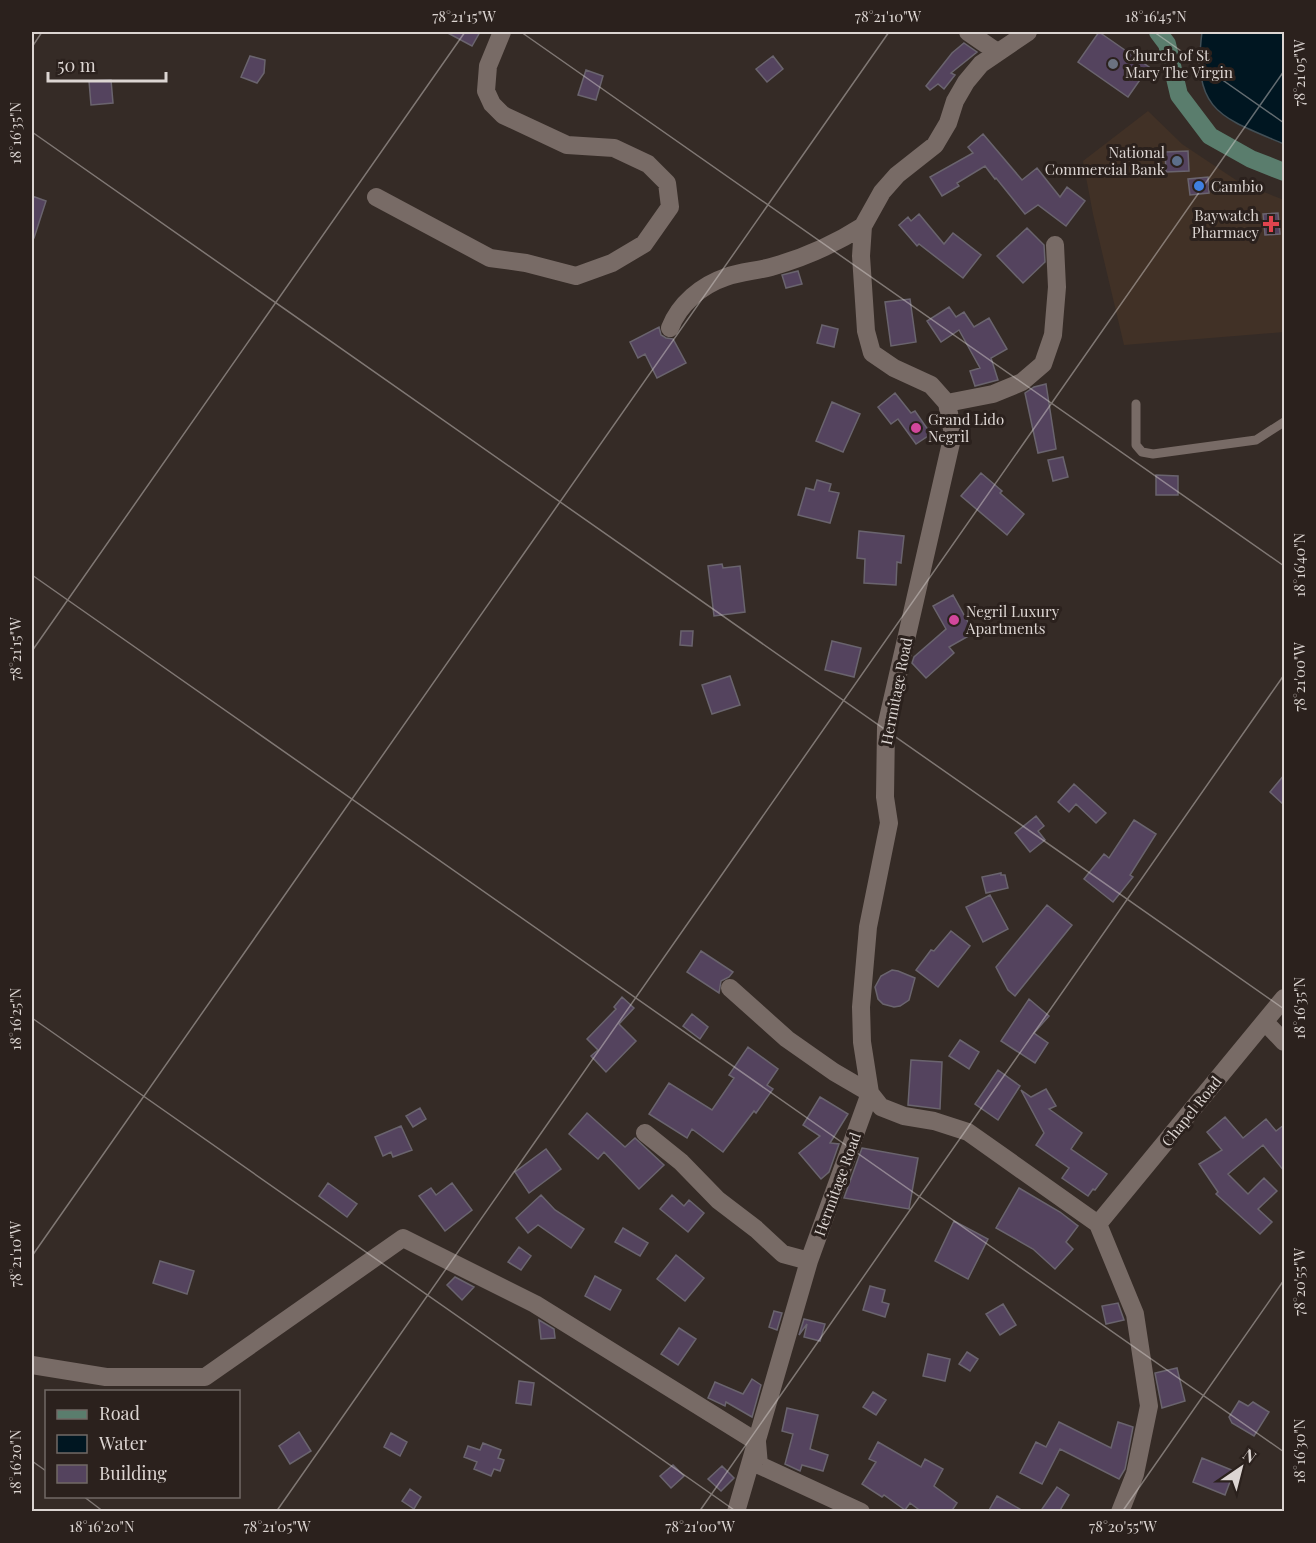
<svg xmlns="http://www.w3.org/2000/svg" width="1316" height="1543" viewBox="0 0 1316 1543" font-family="'Playfair Display',serif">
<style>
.commercial{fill:#413126}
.water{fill:#001621;stroke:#424f56;stroke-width:1.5}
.building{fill:#54435e;stroke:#6a646e;stroke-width:1.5}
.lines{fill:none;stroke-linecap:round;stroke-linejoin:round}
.lane{stroke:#786b66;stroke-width:9}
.street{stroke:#786b66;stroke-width:18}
.secondary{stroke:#5a7d6d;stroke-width:18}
.ticks{fill:none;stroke:#dcd5d2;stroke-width:1.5;stroke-opacity:0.45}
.worship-dot{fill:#6b7280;stroke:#2b211d;stroke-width:2}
.service-dot{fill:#5c6f8a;stroke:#2b211d;stroke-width:2}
.shop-dot{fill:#3f7fe0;stroke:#2b211d;stroke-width:2}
.health-dot{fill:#e0444e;stroke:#2b211d;stroke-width:2}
.hotel-dot{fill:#d1479c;stroke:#2b211d;stroke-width:2}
.labels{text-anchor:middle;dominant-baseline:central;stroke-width:6;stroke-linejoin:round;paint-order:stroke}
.poi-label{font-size:15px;fill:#dcd5d2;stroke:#2b211d;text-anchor:start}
.street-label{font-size:15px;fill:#dcd5d2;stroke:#2b211d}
.neatline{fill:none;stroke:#dcd5d2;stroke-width:2}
.ticks-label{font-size:15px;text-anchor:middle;fill:#dcd5d2}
</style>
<rect width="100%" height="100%" fill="#352b26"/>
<path class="commercial" d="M1148,111L1182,144L1239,182L1284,200V332L1124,345L1093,214L1083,161Z"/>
<path class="water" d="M1202,32H1284V144C1220,117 1192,111 1202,32Z"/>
<path class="building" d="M446,32H480L472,46Z
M1099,32L1149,67L1128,97L1078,62Z
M964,43L977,52L951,73L955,75L944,89L938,84L930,90L926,86L952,53Z
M250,56L265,60L264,73L257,83L241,77Z
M773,56L783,69L767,82L756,69Z
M586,70L603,76L596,100L578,95Z
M111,80L113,103L91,105L89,81Z
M983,134L1022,180L1037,168L1060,197L1067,187L1085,201L1066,226L1038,205L1025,214L996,178L995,179L985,166L957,183L959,186L942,196L930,177L973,153L968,147Z
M1188,151L1189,171L1166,172L1165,152Z
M1208,177L1209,193L1190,195L1188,179Z
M32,196L46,201L34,238H32Z
M1278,213L1280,234L1265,235L1263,214Z
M919,214L944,244L953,233L981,255L963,278L919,244L917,246L899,225L908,217L911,221Z
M1027,228L1044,245L1045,262L1023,283L997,256Z
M798,271L802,284L786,288L782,275Z
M910,299L916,342L891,346L885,302Z
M949,307L956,317L964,312L974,327L989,318L1007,349L991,358L998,380L975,386L970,371L980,368L959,330L941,342L927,321Z
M822,325L838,329L834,347L817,343Z
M659,327L661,335L666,338L673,339L686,363L657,378L645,354L638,358L630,342Z
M1046,384L1056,449L1038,453L1025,393L1034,387Z
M895,393L911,413L915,411L931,434L916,444L898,419L891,424L878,407Z
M832,402L860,414L843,452L816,441Z
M1063,457L1068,477L1053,481L1048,460Z
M981,473L1002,491L1000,493L1024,514L1007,535L961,496Z
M1156,475L1178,476V495H1156Z
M817,480L831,484L829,491L839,493L830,523L798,515L806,488L814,490Z
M859,531L904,536L901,563L897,562L896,585L864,583L865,559L857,558Z
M722,564L723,568L740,566L745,612L714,616L708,566Z
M953,595L974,633L949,647L954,653L926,678L912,663L914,657L946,629L933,606Z
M681,631H693L692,646L680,645Z
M832,641L861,648L854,677L825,670Z
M730,676L740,705L712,714L702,685Z
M1284,775V805L1270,792Z
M1074,784L1106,813L1096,823L1076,804L1069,812L1058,802Z
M1036,816L1044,826L1038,831L1045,840L1030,852L1015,833Z
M1134,820L1156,834L1130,875L1133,877L1113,902L1084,879L1104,854L1109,858Z
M1001,873V875H1005L1008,888L986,893L982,877Z
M990,895L1008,929L983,942L966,907Z
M1047,905L1072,925L1015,996L1008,990L996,967Z
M951,931L970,946L938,987L916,970L931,950L934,951Z
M701,951L733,972L729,977L721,981L719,993L687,972Z
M892,970L898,971L915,978L909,1000L900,1006L894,1007L883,1004L878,999L875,987L881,976Z
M622,997L634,1008L619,1024L636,1041L606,1072L591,1056L598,1050L587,1039L616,1009L614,1007Z
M1029,999L1049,1016L1034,1033L1048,1043L1035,1063L1001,1041Z
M692,1014L708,1027L700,1039L683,1026Z
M960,1040L979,1052L969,1069L949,1056Z
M748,1047L778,1069L767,1085L773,1089L756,1113L754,1111L723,1152L692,1129L687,1138L649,1114L669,1083L712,1110L734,1078L729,1075Z
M911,1060L942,1062L940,1109L908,1105Z
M998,1070L1020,1086L998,1120L975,1104Z
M1046,1089L1056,1106L1049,1109L1082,1133L1071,1149L1107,1174L1095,1190L1093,1189L1088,1196L1062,1178L1069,1168L1036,1145L1044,1133L1021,1090L1031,1097Z
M820,1097L848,1114L830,1143L839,1144L829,1172L821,1179L799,1153L820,1136L803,1125Z
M420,1108L426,1119L413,1127L406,1116Z
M587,1113L625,1147L635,1138L664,1165L639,1189L604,1152L598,1159L569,1134Z
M1225,1117L1243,1138L1266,1119L1276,1131L1284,1125V1171L1263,1145L1228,1174L1248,1194L1264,1178L1277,1191L1258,1209L1272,1222L1260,1234L1216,1194L1218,1192L1199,1164L1222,1150L1207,1132Z
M401,1126L412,1150L393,1157L391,1152L383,1156L375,1137Z
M862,1148L918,1158L909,1209L844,1198Z
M546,1149L561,1169L529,1193L515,1172Z
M328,1183L357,1204L347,1217L319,1196Z
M452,1183L472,1210L445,1231L419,1196L431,1188L436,1195Z
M1019,1188L1060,1212L1078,1226L1066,1242L1073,1249L1055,1269L1033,1249L996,1228Z
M541,1195L555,1210L584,1229L571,1248L538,1225L528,1233L516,1218Z
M672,1195L684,1206L689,1200L704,1213L688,1232L660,1209Z
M954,1221L988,1239L968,1279L935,1261Z
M623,1228L648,1243L640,1256L615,1242Z
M519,1247L531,1256L521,1270L508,1262Z
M676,1255L704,1278L685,1301L657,1279Z
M160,1261L194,1271L187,1294L153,1283Z
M595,1276L621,1290L610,1310L585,1296Z
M455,1277L474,1287L462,1300L447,1285Z
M870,1286L885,1290L882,1302L889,1304L885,1317L863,1310Z
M1118,1303L1124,1320L1106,1324L1102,1306Z
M1003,1304L1016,1325L1000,1335L986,1314Z
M774,1311L782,1313L777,1330L769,1327Z
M804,1319L825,1324L820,1341L804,1337L807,1324L799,1335Z
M539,1320L554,1329L555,1338L541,1339Z
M679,1328L696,1339L678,1365L661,1354Z
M967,1352L978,1359L970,1371L959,1364Z
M928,1354L950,1359L945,1381L923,1376Z
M1177,1368L1185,1401L1162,1408L1155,1373Z
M752,1379L761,1385L752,1417L726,1402L725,1406L708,1398L715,1382L743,1394Z
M519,1381L534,1383L531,1405L516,1403Z
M873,1392L886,1400L876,1415L863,1407Z
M1239,1401L1248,1406L1253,1402L1269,1412L1254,1436L1232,1423L1229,1417Z
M787,1408L818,1415L810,1449L828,1455L823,1471L802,1465L800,1471L785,1464L793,1434L782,1431Z
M1059,1422L1111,1448L1118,1422L1133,1427L1125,1469L1119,1479L1060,1449L1042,1484L1020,1473L1036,1442L1046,1447Z
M299,1432L311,1451L290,1464L279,1446Z
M391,1433L407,1442L400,1456L384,1447Z
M878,1442L921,1467L925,1459L943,1469L934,1486L957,1503L951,1512H922L910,1503L905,1510L884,1495L882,1497L862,1484L876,1462L869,1459Z
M483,1443L501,1450L498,1458L504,1460L500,1471L494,1469L491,1476L474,1469L477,1462L464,1457L468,1446L480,1450Z
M1202,1458L1234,1471L1225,1495L1193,1482Z
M673,1465L684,1476L671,1488L660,1476Z
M722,1466L734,1478L721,1491L708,1479Z
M1057,1487L1069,1495L1059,1512H1040Z
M410,1489L421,1497L414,1509L402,1501Z
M997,1496L1025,1512H988Z"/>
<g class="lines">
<path class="lane" d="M1136,404V445L1142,452L1153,454L1256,440L1284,422"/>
<path class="street" d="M968,32L997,52
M376,197L490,258L526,263L576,276L612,263L644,244L670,207L667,183L648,164L614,148L567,145L503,115L492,104L486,91L488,66L502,32
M670,328C679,304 702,285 726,277C740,272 756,271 771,267C803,258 835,244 863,226
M947,403L993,394L1022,382L1043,364L1053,335L1057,287L1055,245
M730,988L787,1039L834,1072L870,1093L881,1107L904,1116L934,1121L968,1132L1098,1224L1135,1314L1149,1406L1135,1474L1120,1512
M1265,1022L1284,1042
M645,1133L681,1162L718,1200L756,1229L783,1254L809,1261
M1098,1224L1284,998
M32,1365L106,1377H205L403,1238L535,1304L757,1442L759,1465L861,1512
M736,1512L809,1261L870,1093L862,1042L861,1007L868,927L889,823L885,797L886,727L953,434L947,403L931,385L894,368L872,353L866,331L861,256L863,226L882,192L897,175L935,145L948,123L955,101L966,82L981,64L1028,32"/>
<path class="secondary" d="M1158,32L1167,44L1179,95L1210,136L1251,159L1284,172"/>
</g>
<path class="ticks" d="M521,32L1284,566M1154,32L1284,123M32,47L42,32M32,132L1284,1009M32,575L1284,1452M32,651L465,32M32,1018L737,1512M32,1256L889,32M32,1461L46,1471M83,1496L104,1512M276,1512L1284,71M699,1512L1284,675M1122,1512L1284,1280"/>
<circle class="worship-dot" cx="1113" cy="64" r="6"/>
<circle class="service-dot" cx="1177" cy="161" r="6"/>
<circle class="shop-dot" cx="1199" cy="186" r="6"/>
<path class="health-dot" d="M1268 215h6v6h6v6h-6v6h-6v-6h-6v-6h6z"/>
<g class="hotel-dot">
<circle cx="916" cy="428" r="6"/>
<circle cx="954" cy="620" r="6"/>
</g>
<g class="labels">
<g class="poi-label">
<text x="1125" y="55">Church of St<tspan x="1125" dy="17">Mary The Virgin</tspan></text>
<text x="1165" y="152" text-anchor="end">National<tspan x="1165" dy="17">Commercial Bank</tspan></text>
<text x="1211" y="186">Cambio</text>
<text x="1259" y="215" text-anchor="end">Baywatch<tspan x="1259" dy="17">Pharmacy</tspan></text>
<text x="928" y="419">Grand Lido<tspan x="928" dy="17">Negril</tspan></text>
<text x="966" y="611">Negril Luxury<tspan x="966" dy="17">Apartments</tspan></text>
</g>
<g class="street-label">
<text transform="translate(896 691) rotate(-79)">Hermitage Road</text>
<text transform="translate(1191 1111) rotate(-51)">Chapel Road</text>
<text transform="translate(837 1184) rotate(-70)">Hermitage Road</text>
</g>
</g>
<rect width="1316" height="1543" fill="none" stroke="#2b211d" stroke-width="66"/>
<rect x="45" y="1390" width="195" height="108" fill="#2b211d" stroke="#726965" stroke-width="1.5"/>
<rect x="57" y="1410" width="30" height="9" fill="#5a7d6d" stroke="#726965" stroke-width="1.5"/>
<text x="99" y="1420" font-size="18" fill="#dcd5d2">Road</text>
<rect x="57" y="1435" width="30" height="18" fill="#001621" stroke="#726965" stroke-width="1.5"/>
<text x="99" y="1450" font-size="18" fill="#dcd5d2">Water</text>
<rect x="57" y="1465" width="30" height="18" fill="#54435e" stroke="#726965" stroke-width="1.5"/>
<text x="99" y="1480" font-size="18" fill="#dcd5d2">Building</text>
<g transform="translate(1241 1468) rotate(35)" stroke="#2b211d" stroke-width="4.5" paint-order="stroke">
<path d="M0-4.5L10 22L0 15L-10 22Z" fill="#dcd5d2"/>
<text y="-9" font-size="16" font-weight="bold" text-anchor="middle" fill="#dcd5d2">N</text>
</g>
<path d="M48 72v9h118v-9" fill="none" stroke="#dcd5d2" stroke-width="3"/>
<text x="57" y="72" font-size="18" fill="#dcd5d2" stroke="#2b211d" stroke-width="4.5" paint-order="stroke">50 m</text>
<rect x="33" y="33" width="1250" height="1477" class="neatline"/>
<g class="ticks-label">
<text x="464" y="22">78°21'15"W</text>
<text x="888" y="22">78°21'10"W</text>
<text x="1156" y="22">18°16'45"N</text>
<text transform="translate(1300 73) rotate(-90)" y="5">78°21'05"W</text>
<text transform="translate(16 133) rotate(-90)" y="5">18°16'35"N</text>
<text transform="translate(1300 565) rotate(-90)" y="5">18°16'40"N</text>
<text transform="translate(16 649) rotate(-90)" y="5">78°21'15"W</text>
<text transform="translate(1300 677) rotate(-90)" y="5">78°21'00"W</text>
<text transform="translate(1300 1008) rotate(-90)" y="5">18°16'35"N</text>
<text transform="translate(16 1019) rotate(-90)" y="5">18°16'25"N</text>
<text transform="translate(16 1254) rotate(-90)" y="5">78°21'10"W</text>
<text transform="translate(1300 1282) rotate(-90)" y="5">78°20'55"W</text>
<text transform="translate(1300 1451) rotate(-90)" y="5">18°16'30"N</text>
<text transform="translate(16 1462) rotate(-90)" y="5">18°16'20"N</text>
<text x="102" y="1532">18°16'20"N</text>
<text x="277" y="1532">78°21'05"W</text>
<text x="700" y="1532">78°21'00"W</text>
<text x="1123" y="1532">78°20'55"W</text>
</g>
</svg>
